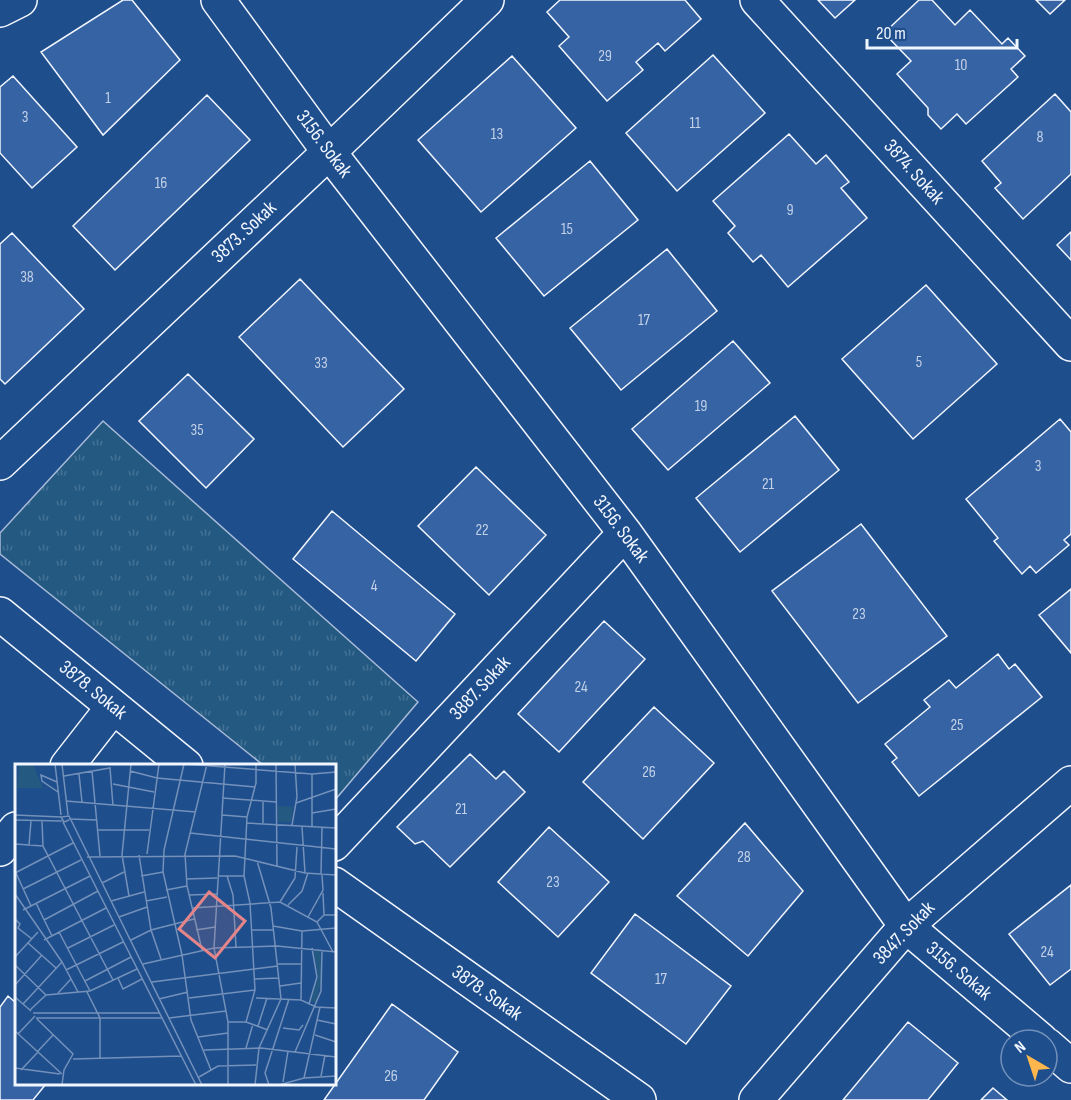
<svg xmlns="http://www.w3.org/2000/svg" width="1071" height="1100" viewBox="0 0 1071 1100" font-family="'Sofia Sans Condensed',sans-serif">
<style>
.grass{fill:url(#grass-tufts);stroke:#a8bbd7;stroke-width:1.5}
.building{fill:#3563a3;stroke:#f2f6ff;stroke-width:1.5}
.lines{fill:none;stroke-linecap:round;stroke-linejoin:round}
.street-casing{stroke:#f2f6ff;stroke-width:36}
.secondary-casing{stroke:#f2f6ff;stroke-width:36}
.street{stroke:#1f4e8c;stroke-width:33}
.secondary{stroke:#1f4e8c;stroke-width:33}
.labels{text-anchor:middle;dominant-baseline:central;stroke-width:4.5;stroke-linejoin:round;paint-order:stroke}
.number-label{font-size:16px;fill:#c3d1e8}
.street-label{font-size:20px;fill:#f2f6ff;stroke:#1f4e8c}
.inset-road{fill:none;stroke:#7391ba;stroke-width:1.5}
.view{fill:#e38589;fill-opacity:0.15;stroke:#e38589;stroke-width:3}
.inset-edge{fill:none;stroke:#f2f6ff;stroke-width:3}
</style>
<defs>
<pattern id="grass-tufts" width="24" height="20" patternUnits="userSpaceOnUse" patternTransform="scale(1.5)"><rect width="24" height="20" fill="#245a82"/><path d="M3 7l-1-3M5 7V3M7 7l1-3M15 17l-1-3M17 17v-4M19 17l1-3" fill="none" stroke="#447295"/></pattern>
</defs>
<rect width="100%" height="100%" fill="#1f4e8c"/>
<path class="grass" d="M103,421L418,702L335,800L334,766L263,765L0,554V533Z"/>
<path class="building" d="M123,0H132L180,60L103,135L41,52Z
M560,0H685L701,19L665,51L658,43L636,62L643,70L607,101L559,46L569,37L547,12Z
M818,0H855L835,18Z
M919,0H932L955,25L970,10L1002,44L1008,38L1025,56L1011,69L1018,77L966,124L957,114L941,129L928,115V108L897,74L911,61L884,33Z
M1036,0H1065L1050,14Z
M713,55L765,113L677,191L626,133Z
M512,56L576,128L481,212L418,140Z
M13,76L77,147L32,188L0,153V87Z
M1055,94L1071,112V174L1023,219L995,188L1001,183L982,161Z
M207,95L250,140L115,270L73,226Z
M789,134L816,164L826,155L849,182L841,188L867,218L788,287L761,255L753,262L728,233L735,226L713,201Z
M590,161L638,220L544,296L496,238Z
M1071,232V260L1057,245Z
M12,233L84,309L5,384L0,379V244Z
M667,249L717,311L621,390L570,328Z
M300,279L404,389L343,447L239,337Z
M926,285L997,364L913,439L842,359Z
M733,341L770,383L668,470L632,429Z
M188,374L254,439L206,488L139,421Z
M795,416L839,470L740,552L696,498Z
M1060,419L1071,432V534L1064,540L1069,545L1036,573L1030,566L1022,574L994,541L998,538L966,499Z
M476,467L546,535L489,595L418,526Z
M332,511L455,614L416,661L293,559Z
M861,524L947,636L858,703L772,591Z
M1071,589V653L1039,615Z
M604,621L645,659L559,752L518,714Z
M998,654L1009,669L1015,664L1042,697L919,796L892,762L897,758L885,744L930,707L924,700L949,680L956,688Z
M654,707L714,763L643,839L583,782Z
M470,754L496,779L504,771L525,792L450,867L423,841L415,844L397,827Z
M745,823L803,891L748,956L677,896Z
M549,827L609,882L558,937L498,882Z
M1071,885V969L1050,985L1009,934Z
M635,914L731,986L686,1044L591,973Z
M8,996L16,1003V1084H46L33,1100H0V1007Z
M392,1004L458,1052L424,1100H324Z
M908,1022L958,1063L928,1100H843Z
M993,1088L1007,1100H981Z"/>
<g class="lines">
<g class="street-casing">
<path id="street" d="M218,0L329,152L625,533L906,926L1041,1040
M757,0L1071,344
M0,10L20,0
M0,463L329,152L487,0
M0,614L186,766
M67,766L113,707
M334,844L625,533
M0,849L16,829
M334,884L639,1100
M1047,1045L1071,1066"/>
</g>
<g class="secondary-casing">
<path id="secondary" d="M756,1100L906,926L1071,783"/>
</g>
<use href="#street" class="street"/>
<use href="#secondary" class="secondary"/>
</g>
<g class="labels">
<g class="number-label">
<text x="605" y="56">29</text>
<text x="961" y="65">10</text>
<text x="108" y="98">1</text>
<text x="25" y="117">3</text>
<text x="695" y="123">11</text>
<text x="497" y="134">13</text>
<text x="1040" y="137">8</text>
<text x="161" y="183">16</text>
<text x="790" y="210">9</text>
<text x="567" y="229">15</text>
<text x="27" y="277">38</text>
<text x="644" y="320">17</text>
<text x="919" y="362">5</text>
<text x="321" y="363">33</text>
<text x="701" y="406">19</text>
<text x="197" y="430">35</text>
<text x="1038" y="466">3</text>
<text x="768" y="484">21</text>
<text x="482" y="530">22</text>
<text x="374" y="586">4</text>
<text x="859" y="614">23</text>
<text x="581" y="687">24</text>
<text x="957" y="725">25</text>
<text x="649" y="772">26</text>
<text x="461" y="809">21</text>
<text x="744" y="857">28</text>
<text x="553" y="882">23</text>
<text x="1047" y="952">24</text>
<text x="661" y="979">17</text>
<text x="391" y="1076">26</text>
</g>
<g class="street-label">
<text transform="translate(324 144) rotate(53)">3156. Sokak</text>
<text transform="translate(914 172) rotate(48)">3874. Sokak</text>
<text transform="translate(244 232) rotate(-43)">3873. Sokak</text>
<text transform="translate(621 529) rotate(53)">3156. Sokak</text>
<text transform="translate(480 688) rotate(-47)">3887. Sokak</text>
<text transform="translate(93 690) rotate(39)">3878. Sokak</text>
<text transform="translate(904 933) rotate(-46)">3847. Sokak</text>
<text transform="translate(959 971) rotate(40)">3156. Sokak</text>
<text transform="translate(487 993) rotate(35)">3878. Sokak</text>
</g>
</g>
<g transform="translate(15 764)">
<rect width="321" height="321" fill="#1f4e8c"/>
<path d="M4,0H18L28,24H2ZM263,42L278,43L276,58H263ZM299,187H305L307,214L301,239L296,237L303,213Z" fill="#245a82"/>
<path class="inset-road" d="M40,0L46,51M47,0L53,51M169,0L149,86L148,108L167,191L176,256L196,306M171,0L297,10L321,8M210,0L199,184L213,258V321M261,0L262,102M77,7L85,92M115,7L142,14L240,23M64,10L67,38M49,12L95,4L98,42M42,18L26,11L27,17L43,28M98,20L139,28M207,34L261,38M51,37L181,48M281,39L321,25M297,49L321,45M0,51L46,53M207,51L232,53M54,55L82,56M0,56L47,57M54,56L49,58L46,53L54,52L187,321M27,57L28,82L98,216M48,58L181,321M232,59L321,64M248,59V37M277,61L282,33L280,0M287,63L290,109M297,63V10M82,66H134M175,69L321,85M0,80L28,82M14,81L16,57M132,90L144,0M124,91L136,166L146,195M72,93L220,92L290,109L321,111M0,109L58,79M1,109L16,142M306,111L307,63M126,112L148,108M203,112H229M212,112L218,131L221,183M171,115L202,114M87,119L109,108M8,125L66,96M151,126L172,122M308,129L309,151M0,130L47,198L63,228M174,131L202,130M114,132L107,91L116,0M96,137L129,128M131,137L152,133M265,138L280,114L282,83M21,139L37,172M273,141L287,127L293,109M177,144L265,138L302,158L318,188M8,146L75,112M104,153L132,143M293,153L308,126L307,111M0,155L5,160L3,164L17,175M29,156L83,127M302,158L309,151H321M258,162L287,167L321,164M181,166L200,163M237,166H258M44,168L75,227M29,176L91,144M116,176L136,166L179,155M13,179L41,204M53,184L99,161M187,186L172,122L170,90L192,0M0,193L23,168M128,200L199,184L262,182L321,188M263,200H286M0,201L31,231M51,206L108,178M103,214L108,225L127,215M239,215L264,214M70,217L116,193M137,218L263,202M0,221L27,191M265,222L286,219M72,228L85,254V294M43,229L56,215M0,233L16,247M174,234L240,226M241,234L286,236L301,243L321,244M144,235L173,228M286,236L287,167M8,240L47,198M294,240L302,213L297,184M15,246L31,231L75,227L122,205M18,249H144M21,254H147M154,254L211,247M22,255L58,290L49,306L47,321M302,256L321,260M213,258H231L253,266M231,258L240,226L235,139L229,112L232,53L241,19V0M243,262L252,234M268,264L284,266L288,261M0,267L47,310M3,270L20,252M300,271L321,278M183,273L213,269M231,284L238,260M189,286L246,284L321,293M23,287L38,271M280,288L306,227L307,186M58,295L166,292M0,304L45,310M6,306L23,288M306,312L310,291M184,313L203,302L241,301M289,314L305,243M268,318L273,287M240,321L244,284L266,235L256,144L242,97M254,321L250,309L274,235M264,321L289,314L321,312"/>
<path class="view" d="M194,128L230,157L200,194L164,165Z"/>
<rect width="321" height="321" class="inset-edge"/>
</g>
<g transform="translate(1029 1058) rotate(321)"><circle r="28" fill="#1f4e8c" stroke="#7391ba" stroke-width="1.5"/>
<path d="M0-4.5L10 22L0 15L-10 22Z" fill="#ffb74d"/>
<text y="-9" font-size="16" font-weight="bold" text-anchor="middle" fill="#f2f6ff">N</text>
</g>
<path d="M867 39v9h150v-9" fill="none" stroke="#f2f6ff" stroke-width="3"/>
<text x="876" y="39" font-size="18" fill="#f2f6ff" stroke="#1f4e8c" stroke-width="4.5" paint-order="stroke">20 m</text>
</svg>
